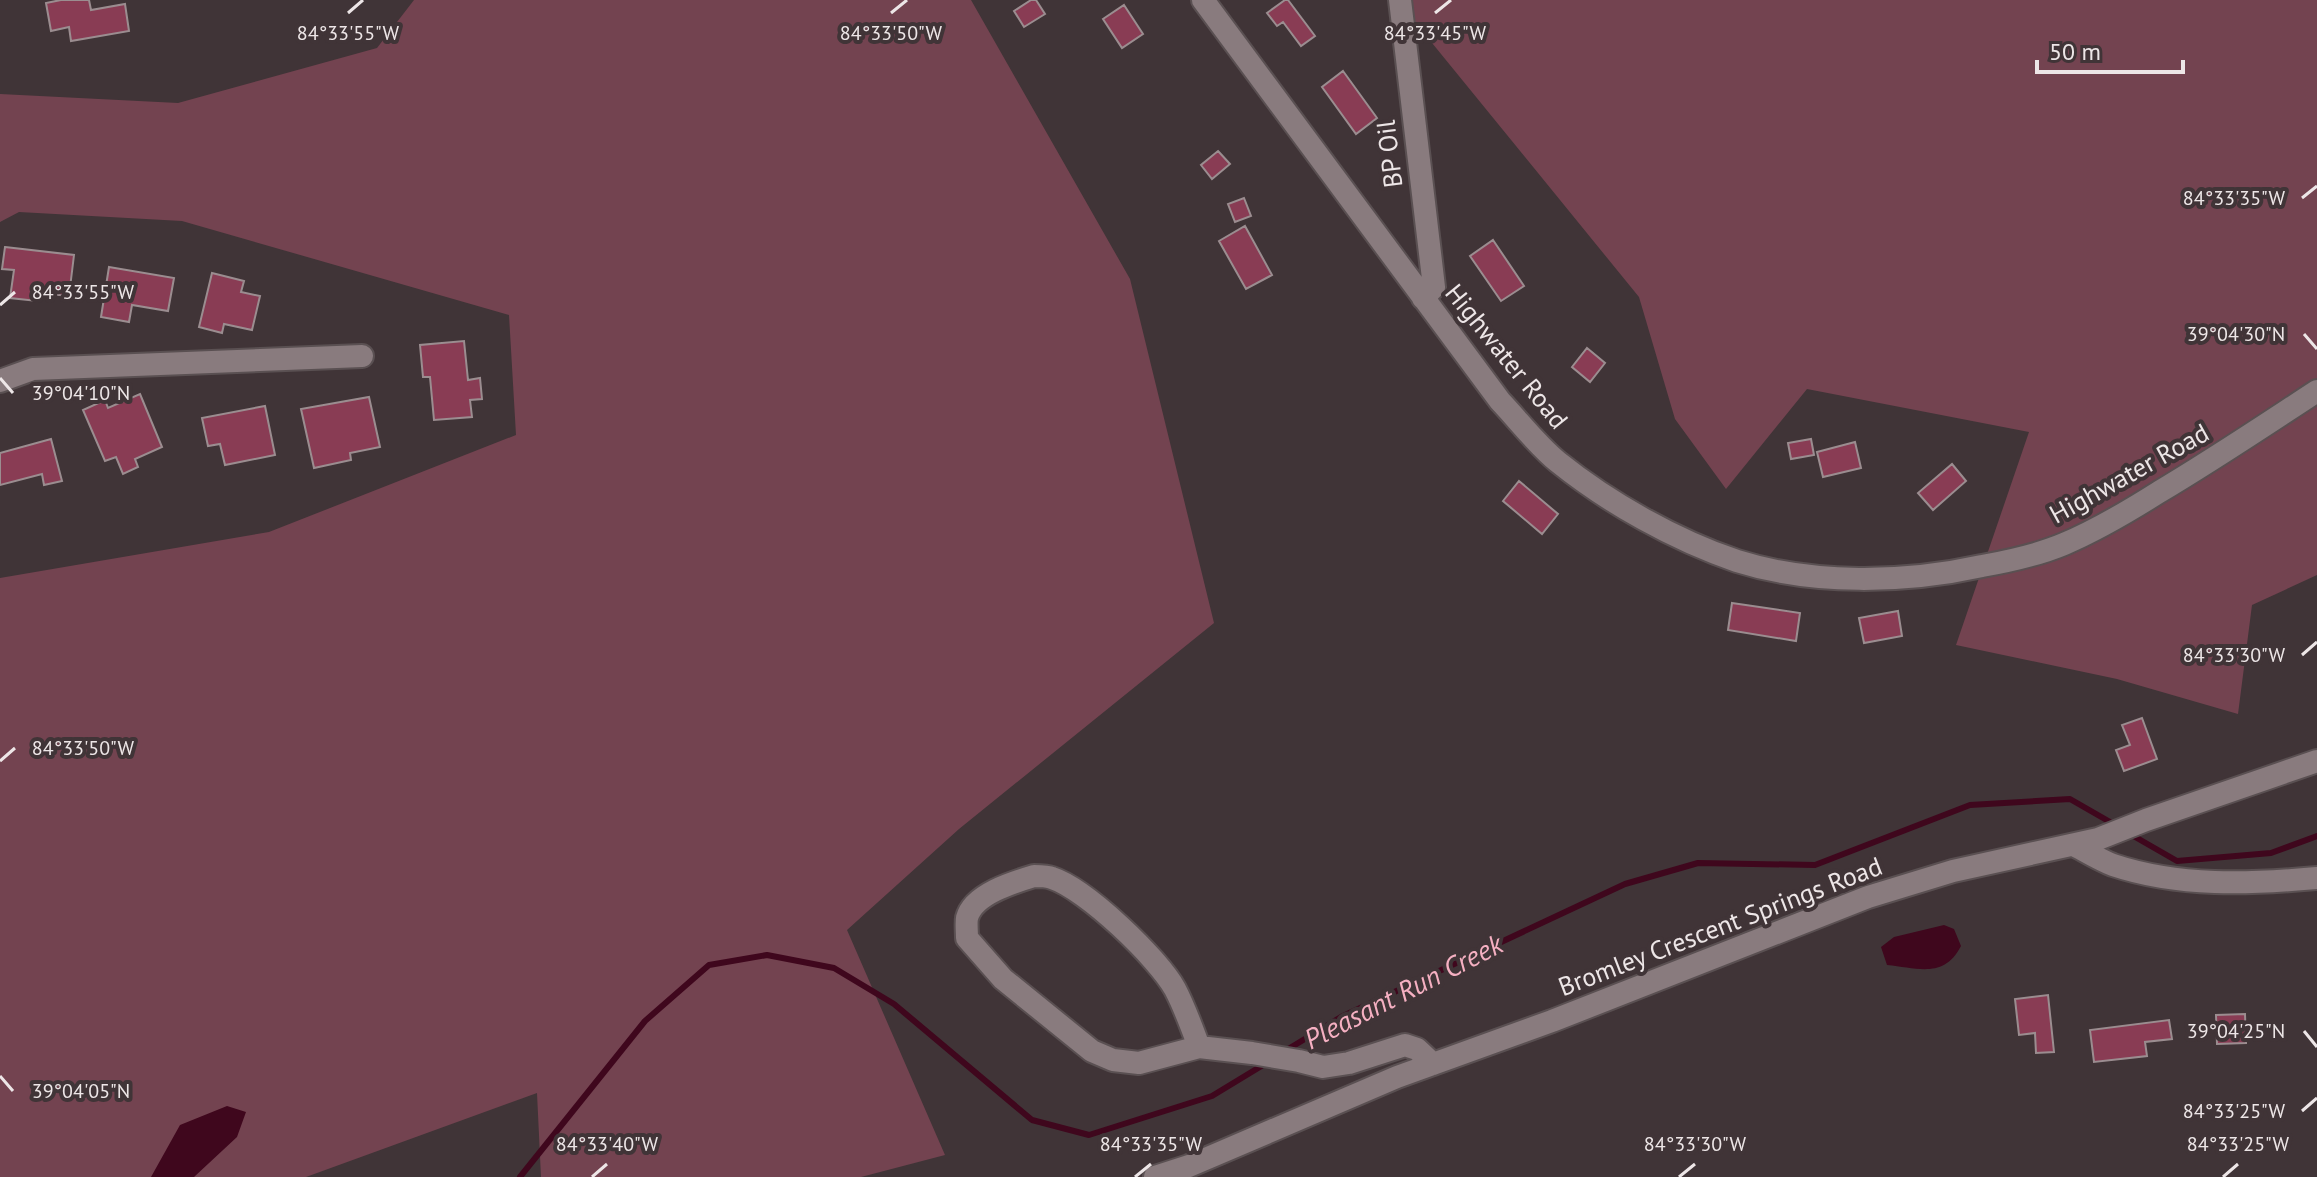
<svg xmlns="http://www.w3.org/2000/svg" width="2317" height="1177" viewBox="0 0 2317 1177" font-family="'PT Sans',sans-serif">
<style>
.green{fill:#734350}
.water{fill:#3f071d}
.lines{fill:none;stroke-linecap:round;stroke-linejoin:round}
.stream{stroke:#3f071d;stroke-width:6}
.building{fill:#893c54;stroke:#9b8d90;stroke-width:2}
.minor-casing{stroke:#5a5052;stroke-width:26}
.minor{stroke:#897b7e;stroke-width:22}
.ticks{fill:none;stroke:#ede6e7;stroke-width:3}
.labels{text-anchor:middle;dominant-baseline:central;stroke-width:8;stroke-linejoin:round;paint-order:stroke}
.street-label{font-size:26px;fill:#ede6e7;stroke:#403437}
.water-label{font-size:28px;font-style:italic;fill:#f5b0c2;stroke:#403437}
.ticks-label{font-size:20px;text-anchor:middle;fill:#ede6e7;stroke:#403437;stroke-width:8;stroke-linejoin:round;paint-order:stroke}
</style>
<rect width="100%" height="100%" fill="#403437"/>
<path class="green" d="M414,0H971L1130,279L1214,623L959,829L847,930L945,1155L861,1177H541L537,1093L306,1177H0V578L269,532L516,435L509,315L182,221L19,212L0,222V94L178,103L377,48Z
M1397,0H2317V575L2252,605L2238,714L2117,679L1956,645L2029,432L1807,389L1726,489L1675,419L1639,297Z"/>
<path class="water" d="M1944,925L1954,929L1961,946C1944,979 1918,968 1887,965L1881,947L1894,937Z
M227,1106L246,1112L237,1137L194,1177H151L180,1125Z"/>
<g class="lines">
<path class="stream" d="M2130,834L2177,861L2271,853L2317,836
M1285,1051L1341,1017L1625,884L1698,863L1815,865L1970,805L2070,799L2117,826
M520,1177L645,1021L709,965L767,955L834,968L894,1004L1032,1120L1089,1135L1212,1096L1268,1062"/>
</g>
<path class="building" d="M61,0H89L91,10L125,4L129,31L71,41L69,27L51,31L46,3Z
M1031,0H1036L1045,14L1024,27L1014,11Z
M1285,0H1288L1315,36L1301,46L1283,22L1277,26L1267,13Z
M1124,5L1143,34L1122,48L1103,19Z
M1343,71L1377,118L1356,134L1322,87Z
M1218,151L1230,164L1212,179L1201,165Z
M1244,198L1251,216L1235,222L1228,204Z
M1245,226L1272,275L1246,289L1219,241Z
M1493,240L1524,286L1501,301L1470,256Z
M5,247L74,255L69,296L38,293L37,301L10,298L14,270L2,269Z
M109,267L174,278L168,311L132,305L129,322L101,317Z
M212,273L244,281L241,292L260,296L252,330L224,324L222,333L199,327Z
M464,341L468,380L480,378L482,399L470,400L472,417L434,420L430,377H423L420,345Z
M1587,348L1605,363L1590,382L1572,367Z
M140,394L162,447L135,459L138,467L123,474L116,457L105,461L83,410L105,400L108,408Z
M369,397L380,447L350,453L351,460L314,468L301,409Z
M265,406L275,455L225,465L220,444L208,446L202,418Z
M51,439L62,481L44,485L42,474L0,485V453Z
M1811,439L1814,455L1791,459L1788,443Z
M1855,442L1861,468L1823,477L1817,452Z
M1952,464L1966,481L1933,510L1918,493Z
M1519,481L1558,514L1542,534L1503,501Z
M1732,603L1800,613L1796,641L1728,630Z
M1898,611L1902,636L1864,643L1859,618Z
M2142,718L2157,759L2124,771L2116,750L2130,745L2122,725Z
M2048,995L2054,1052L2036,1053L2035,1033L2019,1035L2015,999Z
M2245,1014L2246,1043L2217,1044L2216,1015Z
M2169,1020L2172,1039L2145,1042L2147,1056L2094,1062L2090,1030Z"/>
<g class="lines">
<g class="minor-casing">
<path id="minor" d="M1203,0L1500,401C1519,421 1537,445 1558,462C1609,503 1675,540 1737,561C1813,585 1905,583 1982,566C2010,561 2038,555 2064,544C2097,530 2129,511 2159,492C2213,460 2265,425 2317,391
M1400,0L1434,287L1423,298
M0,381L33,369L362,356
M2074,845C2087,852 2100,860 2113,865C2179,887 2250,884 2317,878
M1034,876C1040,876 1047,876 1052,878C1086,889 1158,958 1175,989C1185,1008 1192,1028 1199,1047L1139,1063L1113,1060L1092,1051L1003,979L967,938C967,932 966,923 967,918C973,894 1014,882 1034,876Z
M1199,1047L1252,1053L1299,1061L1323,1067L1349,1063L1405,1045L1417,1049L1433,1064
M1155,1177L1189,1166L1397,1077L1552,1021L1868,897L1953,871L2098,839L2146,820L2317,761"/>
</g>
<use href="#minor" class="minor"/>
</g>
<path class="ticks" d="M348,13L363,0M891,13L907,0M1435,13L1451,0M2302,198L2317,186M0,305L15,292M2304,334L2317,349M0,378L13,393M2302,655L2317,642M0,761L15,748M2304,1031L2317,1047M0,1076L13,1091M2302,1111L2317,1098M592,1177L607,1164M1135,1177L1151,1164M1679,1177L1695,1164M2223,1177L2238,1164"/>
<g class="labels">
<g class="street-label">
<text transform="translate(1389 154) rotate(-97)">BP Oil</text>
<text transform="translate(1507 356) rotate(51)">Highwater Road</text>
<text transform="translate(2129 473) rotate(-29)">Highwater Road</text>
<text transform="translate(1720 926) rotate(-21)">Bromley Crescent Springs Road</text>
</g>
<g class="water-label">
<text transform="translate(1403 991) rotate(-27)">Pleasant Run Creek</text>
</g>
</g>
<g class="ticks-label">
<text x="891" y="40">84°33'50"W</text>
<text x="1435" y="40">84°33'45"W</text>
<text x="348" y="40">84°33'55"W</text>
<text x="2234" y="205">84°33'35"W</text>
<text x="83" y="299">84°33'55"W</text>
<text x="2236" y="341">39°04'30"N</text>
<text x="81" y="400">39°04'10"N</text>
<text x="2234" y="662">84°33'30"W</text>
<text x="83" y="755">84°33'50"W</text>
<text x="2236" y="1038">39°04'25"N</text>
<text x="81" y="1098">39°04'05"N</text>
<text x="2234" y="1118">84°33'25"W</text>
<text x="607" y="1151">84°33'40"W</text>
<text x="1151" y="1151">84°33'35"W</text>
<text x="1695" y="1151">84°33'30"W</text>
<text x="2238" y="1151">84°33'25"W</text>
</g>
<path d="M2037 60v12h146v-12" fill="none" stroke="#ede6e7" stroke-width="4"/>
<text x="2049" y="60" font-size="24" fill="#ede6e7" stroke="#403437" stroke-width="6" paint-order="stroke">50 m</text>
</svg>
